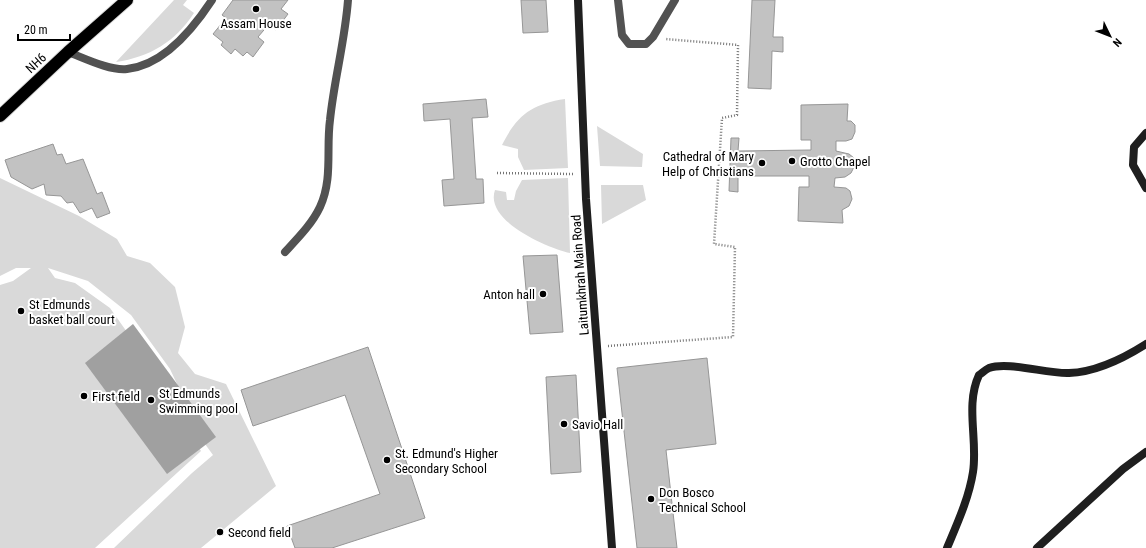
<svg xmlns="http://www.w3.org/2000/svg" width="1146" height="548" viewBox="0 0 1146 548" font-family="'Roboto Condensed',sans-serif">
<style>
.green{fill:#d9d9d9}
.water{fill:#a0a0a0}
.building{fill:#c2c2c2;stroke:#969696}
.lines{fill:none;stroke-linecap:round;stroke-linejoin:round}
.highway-casing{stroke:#dbdbdb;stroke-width:14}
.path{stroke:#747474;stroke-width:2.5;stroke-dasharray:1 2;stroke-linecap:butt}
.lane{stroke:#525252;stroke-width:8}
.secondary{stroke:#1f1f1f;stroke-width:8}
.highway{stroke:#000;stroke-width:12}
.poi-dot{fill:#000;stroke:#fff;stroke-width:1.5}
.labels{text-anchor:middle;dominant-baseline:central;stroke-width:4;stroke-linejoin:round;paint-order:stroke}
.poi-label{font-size:13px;fill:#000;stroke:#fff;text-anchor:start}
.street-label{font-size:13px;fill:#000;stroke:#fff}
</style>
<rect width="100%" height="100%" fill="#fff"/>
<path class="green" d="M174,0H187L183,5L194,13C175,42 150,57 116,62Z
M565,99L568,168L524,170L518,157V149L502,145C517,115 532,104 565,99Z
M597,126L643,154L642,167L600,166Z
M0,178L79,216L117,239L127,256L150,263L175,287L185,327L178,353L195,374L226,384L276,486L201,548H114L192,473L213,455L205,444L170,369L131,315L88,281L48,268L55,278L75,283L110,308L134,342L201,451L95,548H0V285L13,281L31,268H16L0,276Z
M568,178L570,253C548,248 484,221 495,190L506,192L507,200H514L516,191L522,180Z
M601,185H643L646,200L602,224Z"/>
<path class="water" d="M133,324L216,437L167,474L85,363Z"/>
<path class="building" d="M233,0H288L281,9L288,14L276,30L269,24L258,37L264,42L253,57L247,52L243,56L235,49L231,54L221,45L223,42L213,34L226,18L222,15Z
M521,0H546L548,32L523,33Z
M752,0H775L773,37H783V52L772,51L771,89L748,88Z
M486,99L488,117L472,118L476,179H483L484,203L444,206L442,180L454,179L450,119L424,121L423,104Z
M848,104L847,121H851L855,125V132L852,139L846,141H836V151L849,154L854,158L855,165L851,173L845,177L835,178L834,187L846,188L850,191L852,199L849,206L842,210L843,223L798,221L799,187H809V176H738V192L729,191L731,138H739L738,151L811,150V140H801V105Z
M53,144L57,155L62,154L66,164L83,159L97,194L102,192L110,213L97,218L92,208L80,213L73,202L67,203L61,196L46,195L44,184L32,189L11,177L5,160Z
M557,255L563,332L530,334L523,256Z
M368,347L425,518L332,548H295L287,526L380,494L345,395L253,426L241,390Z
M707,358L716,444L666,450L677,548H637L617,368Z
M576,375L581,472L551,474L546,377Z"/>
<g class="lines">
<g class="highway-casing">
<path id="highway" d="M0,116L68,52L127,0"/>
</g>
<path class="path" d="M497,173L573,174
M608,346L733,337L735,247L714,244L722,118L737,115L738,45L665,39"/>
<path class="lane" d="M618,0L622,35L629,44H646L653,37L675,0
M68,52C84,58 110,71 127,69C164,65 193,29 212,0
M285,252C298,238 312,224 320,207C333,179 326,149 330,120C334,80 345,41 348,0"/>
<path class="secondary" d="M578,0L586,199L612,548
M1146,133L1134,147L1133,165L1146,188
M947,548C957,524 969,498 973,472C978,440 965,405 979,375C982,373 985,370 989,368C1008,361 1047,374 1069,373C1096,372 1124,358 1146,344
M1037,548L1123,469L1146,452"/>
<use href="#highway" class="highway"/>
</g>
<g class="poi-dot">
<circle cx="256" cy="9" r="4"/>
<circle cx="792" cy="161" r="4"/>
<circle cx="762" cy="163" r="4"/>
<circle cx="543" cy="294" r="4"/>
<circle cx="21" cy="311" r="4"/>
<circle cx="84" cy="396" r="4"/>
<circle cx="151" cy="400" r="4"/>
<circle cx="564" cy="424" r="4"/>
<circle cx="387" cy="460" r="4"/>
<circle cx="651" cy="499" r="4"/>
<circle cx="220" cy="532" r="4"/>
</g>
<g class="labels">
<g class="poi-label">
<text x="256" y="23" text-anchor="middle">Assam House</text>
<text x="754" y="156" text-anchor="end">Cathedral of Mary<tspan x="754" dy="15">Help of Christians</tspan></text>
<text x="800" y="161">Grotto Chapel</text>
<text x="535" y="294" text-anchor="end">Anton hall</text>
<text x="29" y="304">St Edmunds<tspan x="29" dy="15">basket ball court</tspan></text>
<text x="159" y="393">St Edmunds<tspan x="159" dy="15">Swimming pool</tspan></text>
<text x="92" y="396">First field</text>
<text x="572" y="424">Savio Hall</text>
<text x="395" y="453">St. Edmund's Higher<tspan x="395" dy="15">Secondary School</tspan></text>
<text x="659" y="492">Don Bosco<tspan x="659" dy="15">Technical School</tspan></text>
<text x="228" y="532">Second field</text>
</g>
<g class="street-label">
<text transform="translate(36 63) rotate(-43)">NH6</text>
<text transform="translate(580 275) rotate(-94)">Laitumkhrah Main Road</text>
</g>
</g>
<g transform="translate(1110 36) rotate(133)" stroke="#ffffff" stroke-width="3" paint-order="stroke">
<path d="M0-3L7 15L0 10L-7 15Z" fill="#000000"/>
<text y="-6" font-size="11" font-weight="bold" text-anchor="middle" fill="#000000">N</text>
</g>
<path d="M18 34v6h52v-6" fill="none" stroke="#000000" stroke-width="2"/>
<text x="24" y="34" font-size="12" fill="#000000" stroke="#ffffff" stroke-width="3" paint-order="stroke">20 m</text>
</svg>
